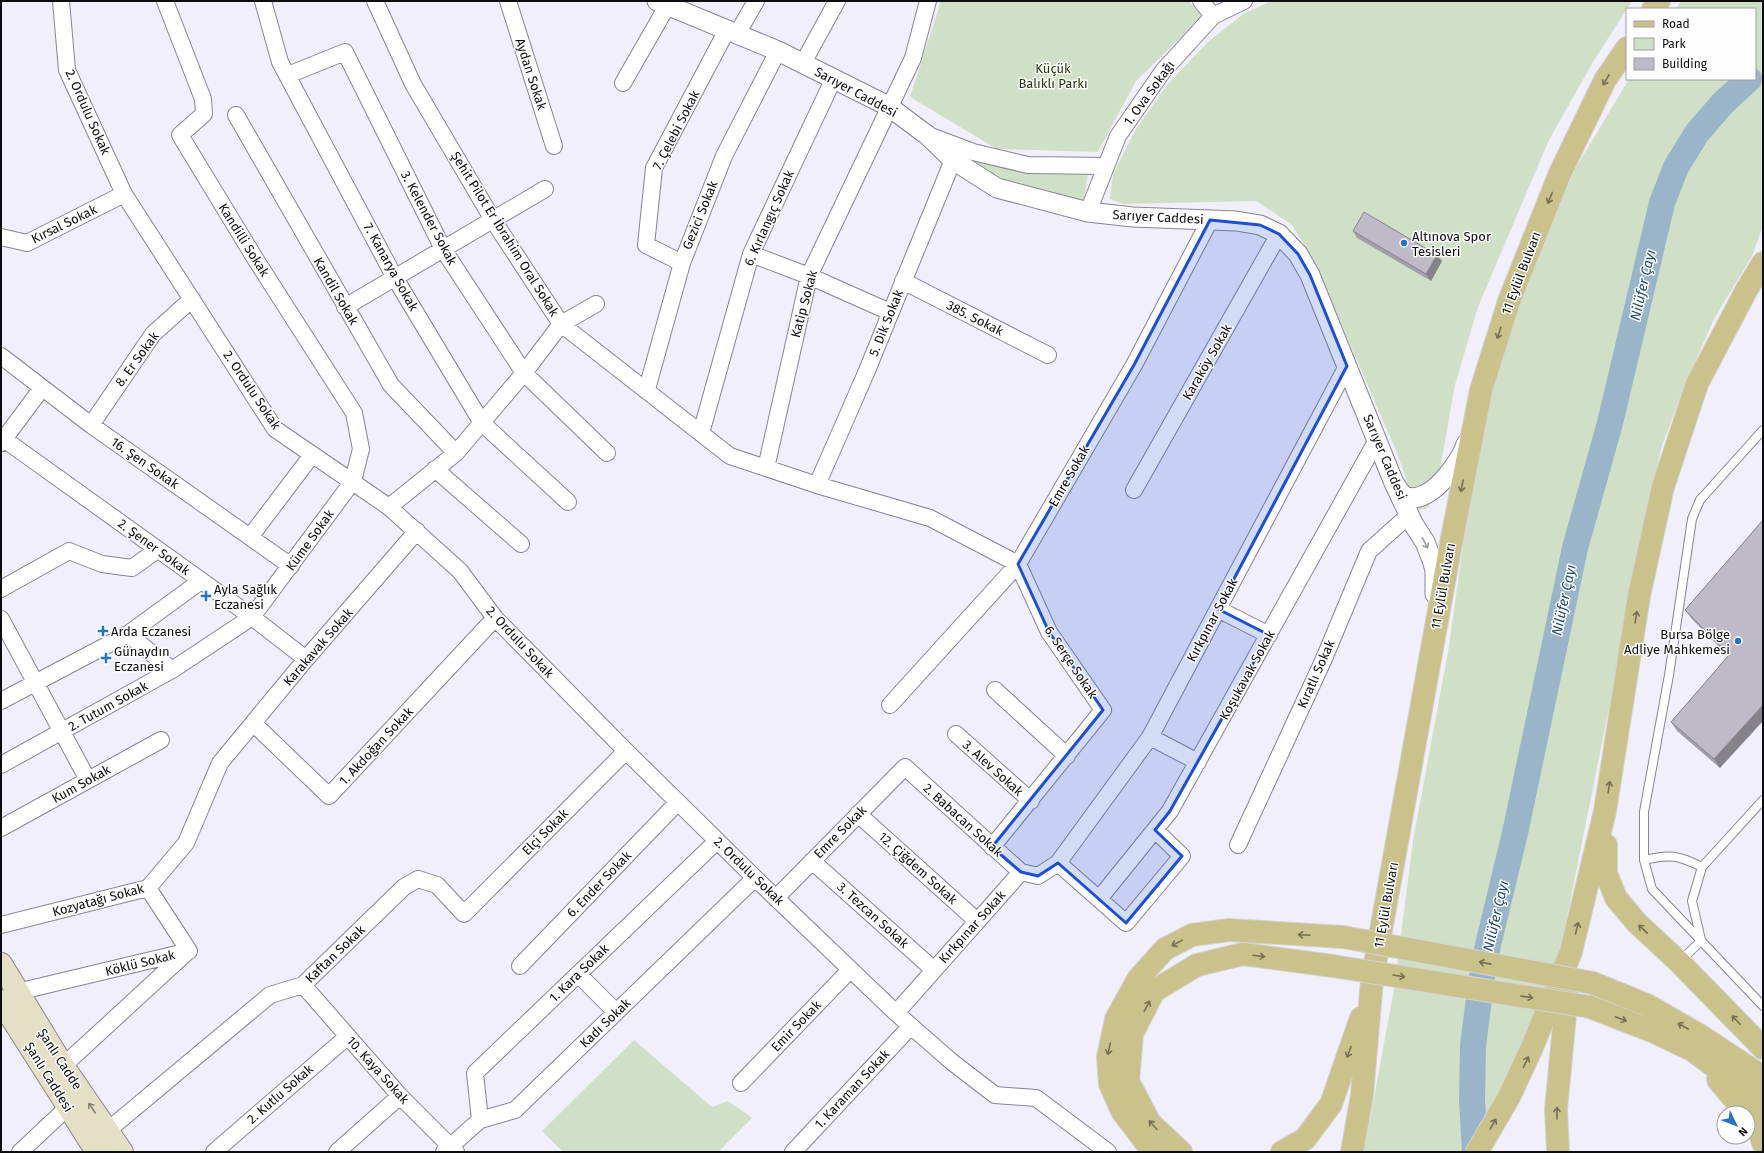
<svg xmlns="http://www.w3.org/2000/svg" width="1764" height="1153" viewBox="0 0 1764 1153" font-family="'Fira Sans',sans-serif">
<style>
.green{fill:#d0e0c6}
.lines{fill:none;stroke-linecap:round;stroke-linejoin:round}
.river{stroke:#9ab5c9;stroke-width:26}
.service-casing{stroke:#878491;stroke-width:10}
.minor-casing{stroke:#878491;stroke-width:18}
.tertiary-casing{stroke:#878491;stroke-width:21}
.secondary-casing{stroke:#878491;stroke-width:24}
.primary-casing{stroke:#d3d3d4;stroke-width:24}
.service{stroke:#fff;stroke-width:8}
.minor{stroke:#fff;stroke-width:16}
.tertiary{stroke:#fff;stroke-width:19}
.secondary{stroke:#e5e0c5;stroke-width:22}
.primary{stroke:#cbc18b;stroke-width:22}
.primary-bridge-casing{stroke:#d3d3d4;stroke-width:24;stroke-linecap:butt}
.primary-bridge{stroke:#cbc18b;stroke-width:22}
.wall{fill:#a3a0ac}
.shaded-wall{fill:#85828c}
.building{fill:#bebac8;stroke:#85828c}
.oneway{stroke:#756f54}
.oneway2{stroke:#9e9d9f}
.oneway3{stroke:#838074}
.marked{fill:#1d4ed8;fill-opacity:0.2;stroke:#1d4ed8;stroke-width:3;stroke-linejoin:round}
.poi-dot{fill:#2872c2;stroke:#fefefe;stroke-width:1.5}
.labels{text-anchor:middle;dominant-baseline:central;stroke-width:3;stroke-linejoin:round;paint-order:stroke}
.park-label{font-size:13px;fill:#23390f;stroke:#fefefe}
.street-label{font-size:13px;fill:#0c0b10;stroke:#fefefe}
.poi-label{font-size:13px;fill:#0c0b10;stroke:#fefefe;text-anchor:start}
.water-label{font-size:14px;font-style:italic;fill:#1b4867;stroke:#fefefe}
</style>
<rect width="100%" height="100%" fill="#f2effd"/>
<path class="green" d="M941,1H1189L1202,17L1136,81L1098,152L997,149L910,97Z
M1272,1H1632L1593,62L1549,140L1478,307L1455,385L1435,497L1427,508L1419,510L1415,504L1397,453L1314,261L1292,225L1256,201L1124,204L1110,199L1113,174L1136,129L1167,85L1208,42L1243,14Z
M1681,1H1763V226L1752,256L1714,319L1683,389L1661,449L1562,942L1525,1041L1503,1086L1462,1152H1364L1394,989L1413,841L1449,646L1468,509L1486,403L1520,299L1575,169L1629,79H1755V9H1676Z
M966,155L1088,173L1084,201L1012,183L966,160Z
M634,1040L712,1107L728,1101L752,1118L718,1152H563L542,1131Z"/>
<g class="lines">
<path class="river" d="M1475,1152L1472,1100L1473,1046L1481,982L1488,945L1515,833L1575,548L1610,423L1662,203L1676,167L1697,133L1723,103L1749,79"/>
<g class="service-casing">
<path id="service" d="M1763,430L1700,500L1692,519L1669,675L1644,812V860L1652,889L1763,1006
M1644,860C1670,854 1678,855 1702,867
M1701,940L1692,901L1702,867L1763,800
M1680,961L1701,941"/>
</g>
<g class="minor-casing">
<path id="minor" d="M61,1L67,70L124,194L275,429L389,507L460,571L495,618L626,751L755,878L896,1013L952,1062L995,1095L1036,1098L1108,1152
M263,1L280,62L395,278L482,423L568,502
M375,1L413,84L493,220L561,324L730,456L817,485L930,518L1018,564L1049,632L1103,710L992,847
M508,1L554,146
M1201,1L1213,16
M737,34L756,1
M803,63L837,1
M288,75L345,52L443,249L524,373L607,453
M623,83L670,1
M236,115L391,385L456,453
M928,135L973,152L1028,165L1106,166
M1088,212L1118,136L1163,71L1213,16L1244,1
M1,237L27,243L124,194
M751,254L809,276L890,312
M682,263L646,245L654,168L727,30
M903,281L1048,355
M345,307L545,189
M1,356L91,425L291,566
M647,389L682,263L724,156L778,51
M91,425L153,334L192,299
M701,433L751,254L834,78
M1,437L252,617L306,659
M1,443L42,388
M766,468L809,276L913,58L928,1
M435,469L521,544
M817,485L866,373L953,160
M1134,490L1279,234
M389,507L456,453L524,373L561,324L596,304
M250,537L312,455
M1,589L69,551L102,564L132,568L157,550
M1218,609L1269,635
M1,619L88,780
M128,634L172,670
M995,690L1067,756
M1,701L128,634L201,581
M890,705L1018,564L1134,365L1210,220
M253,723L329,796L495,618
M956,734L1031,801
M1150,737L1198,762
M1,765L172,670L252,617L353,481L361,449L354,413L256,260L180,135L204,114L203,99L165,1
M858,814L977,921
M1,828L161,740
M1238,845L1323,661L1369,551L1409,515
M812,861L934,970
M1058,863L1126,923L1182,856L1155,830
M776,898L905,767L1021,872
M1099,899L1170,811L1377,440
M1,925L148,888L186,843L220,763L306,659L417,531
M520,966L678,802
M578,974L616,1012
M303,985L400,1096L456,1152
M17,992L189,951L148,888
M896,1013L1021,872L1038,876L1058,863L1150,737L1347,366
M63,1066L187,952
M741,1083L850,970
M480,1120L475,1073L717,841
M107,1131L270,995L303,985L404,887L418,879L437,885L464,914L626,751
M20,1152L68,1107
M214,1152L347,1037
M337,1152L400,1096
M444,1152L480,1120L515,1110L755,878
M793,1152L911,1026"/>
</g>
<g class="tertiary-casing">
<path id="tertiary" d="M657,1L778,51L888,106L927,135L953,160L997,188L1088,212L1133,217L1236,221L1260,225L1279,234L1298,254L1310,275L1394,483L1414,525L1425,542L1432,560L1435,570V594
M1395,484C1398,489 1402,496 1408,497C1430,504 1461,462 1466,444"/>
</g>
<g class="secondary-casing">
<path id="secondary" d="M1,964L63,1066L122,1152
M1,1001L97,1152"/>
</g>
<g class="primary-casing">
<path id="primary" d="M1653,9L1659,1
M1606,845V873L1616,898L1637,923L1679,962L1763,1048
M1593,983L1647,1005L1701,1036L1763,1077
M1590,1007L1652,1031L1692,1050L1763,1103
M1718,1080L1746,1113
M1748,1115L1758,1126L1763,1143
M1153,1152L1122,1111L1110,1084L1108,1057L1116,1019L1138,979L1165,949L1192,935L1229,930L1343,937
M1181,1152L1150,1123L1128,1081L1132,1034L1154,991L1197,965L1243,954L1333,966
M1282,1152L1305,1139L1331,1104L1361,1018
M1352,1152L1362,1095L1372,980L1452,538L1481,390L1509,301L1560,173L1605,80L1627,48
M1477,1152L1509,1097L1531,1050L1571,952L1605,811L1639,596L1663,487L1697,384L1747,289L1763,263
M1558,1152L1556,1109L1568,984"/>
</g>
<use href="#service" class="service"/>
<use href="#minor" class="minor"/>
<use href="#tertiary" class="tertiary"/>
<use href="#secondary" class="secondary"/>
<use href="#primary" class="primary"/>
<g class="primary-bridge-casing">
<path id="primary-bridge" d="M1343,937L1593,983
M1333,966L1590,1007"/>
</g>
<use href="#primary-bridge" class="primary-bridge"/>
</g>
<path class="wall" d="M1353,231L1442,261L1431,281L1357,238Z
M1763,520L1720,768L1677,731L1671,722L1728,656L1692,619L1685,610Z"/>
<path class="shaded-wall" d="M1437,255L1442,261L1431,281L1426,274Z
M1763,705V721L1720,768L1714,759Z"/>
<path class="building" d="M1364,212L1437,255L1426,274L1353,231Z
M1763,520V705L1714,759L1671,722L1729,655L1685,610Z"/>
<defs><path id="oneway-shaft" d="M-6 0H5M1.5-3L5.5 0L1.5 3" fill="none" stroke-width="1.6" stroke-linecap="round" stroke-linejoin="round"/></defs>
<g class="oneway">
<use href="#oneway-shaft" transform="translate(1606 80) rotate(120)"/>
<use href="#oneway-shaft" transform="translate(1550 198) rotate(112)"/>
<use href="#oneway-shaft" transform="translate(1499 333) rotate(108)"/>
<use href="#oneway-shaft" transform="translate(1462 486) rotate(101)"/>
<use href="#oneway-shaft" transform="translate(1636 617) rotate(-81)"/>
<use href="#oneway-shaft" transform="translate(1609 787) rotate(-81)"/>
<use href="#oneway-shaft" transform="translate(1577 928) rotate(-76)"/>
<use href="#oneway-shaft" transform="translate(1643 929) rotate(-137)"/>
<use href="#oneway-shaft" transform="translate(1304 935) rotate(-177)"/>
<use href="#oneway-shaft" transform="translate(1177 943) rotate(151)"/>
<use href="#oneway-shaft" transform="translate(1259 956) rotate(7)"/>
<use href="#oneway-shaft" transform="translate(1485 963) rotate(-169)"/>
<use href="#oneway-shaft" transform="translate(1399 976) rotate(9)"/>
<use href="#oneway-shaft" transform="translate(1527 997) rotate(9)"/>
<use href="#oneway-shaft" transform="translate(1147 1006) rotate(-62)"/>
<use href="#oneway-shaft" transform="translate(1621 1019) rotate(21)"/>
<use href="#oneway-shaft" transform="translate(1736 1020) rotate(-134)"/>
<use href="#oneway-shaft" transform="translate(1683 1026) rotate(-150)"/>
<use href="#oneway-shaft" transform="translate(1109 1049) rotate(103)"/>
<use href="#oneway-shaft" transform="translate(1349 1052) rotate(110)"/>
<use href="#oneway-shaft" transform="translate(1526 1062) rotate(-64)"/>
<use href="#oneway-shaft" transform="translate(1557 1113) rotate(-90)"/>
<use href="#oneway-shaft" transform="translate(1493 1124) rotate(-60)"/>
<use href="#oneway-shaft" transform="translate(1153 1125) rotate(-132)"/>
</g>
<use class="oneway2" href="#oneway-shaft" transform="translate(1425 543) rotate(63)"/>
<use class="oneway3" href="#oneway-shaft" transform="translate(92 1108) rotate(-124)"/>
<path class="marked" d="M1210,220L1260,225L1279,234L1298,254L1310,275L1347,366L1218,609L1269,635L1170,811L1155,830L1182,856L1126,923L1058,863L1038,876L1021,872L992,847L1103,710L1049,632L1018,564L1134,365Z"/>
<g class="poi-dot">
<circle cx="1404" cy="243" r="4"/>
<path d="M204 590h4v4h4v4h-4v4h-4v-4h-4v-4h4z"/>
<path d="M101 625h4v4h4v4h-4v4h-4v-4h-4v-4h4z"/>
<circle cx="1738" cy="641" r="4"/>
<path d="M104 652h4v4h4v4h-4v4h-4v-4h-4v-4h4z"/>
</g>
<g class="labels">
<g class="park-label">
<text x="1053" y="68">Küçük<tspan x="1053" dy="15">Balıklı Parkı</tspan></text>
</g>
<g class="street-label">
<text transform="translate(531 74) rotate(72)">Aydan Sokak</text>
<text transform="translate(856 92) rotate(28)">Sarıyer Caddesi</text>
<text transform="translate(1149 93) rotate(-54)">1. Ova Sokağı</text>
<text transform="translate(88 112) rotate(66)">2. Ordulu Sokak</text>
<text transform="translate(676 130) rotate(-63)">7. Çelebi Sokak</text>
<text transform="translate(700 215) rotate(-68)">Gezici Sokak</text>
<text transform="translate(1158 217) rotate(3)">Sarıyer Caddesi</text>
<text transform="translate(429 218) rotate(62)">3. Kelender Sokak</text>
<text transform="translate(769 218) rotate(-66)">6. Kırlangıç Sokak</text>
<text transform="translate(64 224) rotate(-26)">Kırsal Sokak</text>
<text transform="translate(505 234) rotate(58)">Şehit Pilot Er İbrahim Oral Sokak</text>
<text transform="translate(244 240) rotate(58)">Kandilli Sokak</text>
<text transform="translate(391 267) rotate(61)">7. Kanarya Sokak</text>
<text transform="translate(1521 273) rotate(-69)">11 Eylül Bulvarı</text>
<text transform="translate(336 291) rotate(60)">Kandil Sokak</text>
<text transform="translate(804 304) rotate(-75)">Katip Sokak</text>
<text transform="translate(975 318) rotate(27)">385. Sokak</text>
<text transform="translate(886 323) rotate(-68)">5. Dik Sokak</text>
<text transform="translate(137 359) rotate(-54)">8. Er Sokak</text>
<text transform="translate(1207 362) rotate(-60)">Karaköy Sokak</text>
<text transform="translate(252 390) rotate(56)">2. Ordulu Sokak</text>
<text transform="translate(1385 457) rotate(67)">Sarıyer Caddesi</text>
<text transform="translate(145 463) rotate(35)">16. Şen Sokak</text>
<text transform="translate(1069 476) rotate(-60)">Emre Sokak</text>
<text transform="translate(310 540) rotate(-54)">Küme Sokak</text>
<text transform="translate(154 547) rotate(36)">2. Şener Sokak</text>
<text transform="translate(1443 586) rotate(-80)">11 Eylül Bulvarı</text>
<text transform="translate(1212 620) rotate(-62)">Kırkpınar Sokak</text>
<text transform="translate(520 642) rotate(47)">2. Ordulu Sokak</text>
<text transform="translate(318 647) rotate(-49)">Karakavak Sokak</text>
<text transform="translate(1071 662) rotate(56)">6. Serçe Sokak</text>
<text transform="translate(1316 674) rotate(-66)">Kıratlı Sokak</text>
<text transform="translate(1247 675) rotate(-61)">Koşukavak Sokak</text>
<text transform="translate(108 706) rotate(-29)">2. Tutum Sokak</text>
<text transform="translate(376 746) rotate(-47)">1. Akdoğan Sokak</text>
<text transform="translate(993 768) rotate(42)">3. Alev Sokak</text>
<text transform="translate(81 784) rotate(-29)">Kum Sokak</text>
<text transform="translate(963 820) rotate(42)">2. Babacan Sokak</text>
<text transform="translate(545 832) rotate(-45)">Elçi Sokak</text>
<text transform="translate(840 832) rotate(-45)">Emre Sokak</text>
<text transform="translate(918 868) rotate(42)">12. Çiğdem Sokak</text>
<text transform="translate(749 871) rotate(44)">2. Ordulu Sokak</text>
<text transform="translate(599 884) rotate(-46)">6. Ender Sokak</text>
<text transform="translate(98 900) rotate(-15)">Kozyatağı Sokak</text>
<text transform="translate(1386 905) rotate(-80)">11 Eylül Bulvarı</text>
<text transform="translate(873 915) rotate(42)">3. Tezcan Sokak</text>
<text transform="translate(972 927) rotate(-48)">Kırkpınar Sokak</text>
<text transform="translate(335 954) rotate(-44)">Kaftan Sokak</text>
<text transform="translate(140 963) rotate(-14)">Köklü Sokak</text>
<text transform="translate(579 973) rotate(-44)">1. Kara Sokak</text>
<text transform="translate(605 1023) rotate(-44)">Kadı Sokak</text>
<text transform="translate(796 1026) rotate(-46)">Emir Sokak</text>
<text transform="translate(60 1059) rotate(57)">Şanlı Cadde</text>
<text transform="translate(378 1070) rotate(48)">10. Kaya Sokak</text>
<text transform="translate(49 1077) rotate(58)">Şanlı Caddesi</text>
<text transform="translate(852 1089) rotate(-47)">1. Karaman Sokak</text>
<text transform="translate(280 1094) rotate(-41)">2. Kutlu Sokak</text>
</g>
<g class="poi-label">
<text x="1412" y="236">Altınova Spor<tspan x="1412" dy="15">Tesisleri</tspan></text>
<text x="214" y="589">Ayla Sağlık<tspan x="214" dy="15">Eczanesi</tspan></text>
<text x="111" y="631">Arda Eczanesi</text>
<text x="1730" y="634" text-anchor="end">Bursa Bölge<tspan x="1730" dy="15">Adliye Mahkemesi</tspan></text>
<text x="114" y="651">Günaydın<tspan x="114" dy="15">Eczanesi</tspan></text>
</g>
<g class="water-label">
<text transform="translate(1643 285) rotate(-77)">Nilüfer Çayı</text>
<text transform="translate(1564 600) rotate(-78)">Nilüfer Çayı</text>
<text transform="translate(1496 916) rotate(-77)">Nilüfer Çayı</text>
</g>
</g>
<rect width="1764" height="1153" fill="none" stroke="#0c0b10" stroke-width="4"/>
<rect x="1626" y="8" width="130" height="72" fill="#fefefe" stroke="#9d9d9f"/>
<rect x="1634" y="21" width="20" height="6" fill="#cbc18b" stroke="#9d9d9f"/>
<text x="1662" y="28" font-size="12" fill="#0c0b10">Road</text>
<rect x="1634" y="38" width="20" height="12" fill="#d0e0c6" stroke="#9d9d9f"/>
<text x="1662" y="48" font-size="12" fill="#0c0b10">Park</text>
<rect x="1634" y="58" width="20" height="12" fill="#bebac8" stroke="#9d9d9f"/>
<text x="1662" y="68" font-size="12" fill="#0c0b10">Building</text>
<g transform="translate(1736 1125) rotate(133)"><circle r="19" fill="#fefefe" stroke="#9d9d9f"/>
<path d="M0-3L7 15L0 10L-7 15Z" fill="#2872c2"/>
<text y="-6" font-size="11" font-weight="bold" text-anchor="middle" fill="#0c0b10">N</text>
</g>
</svg>
